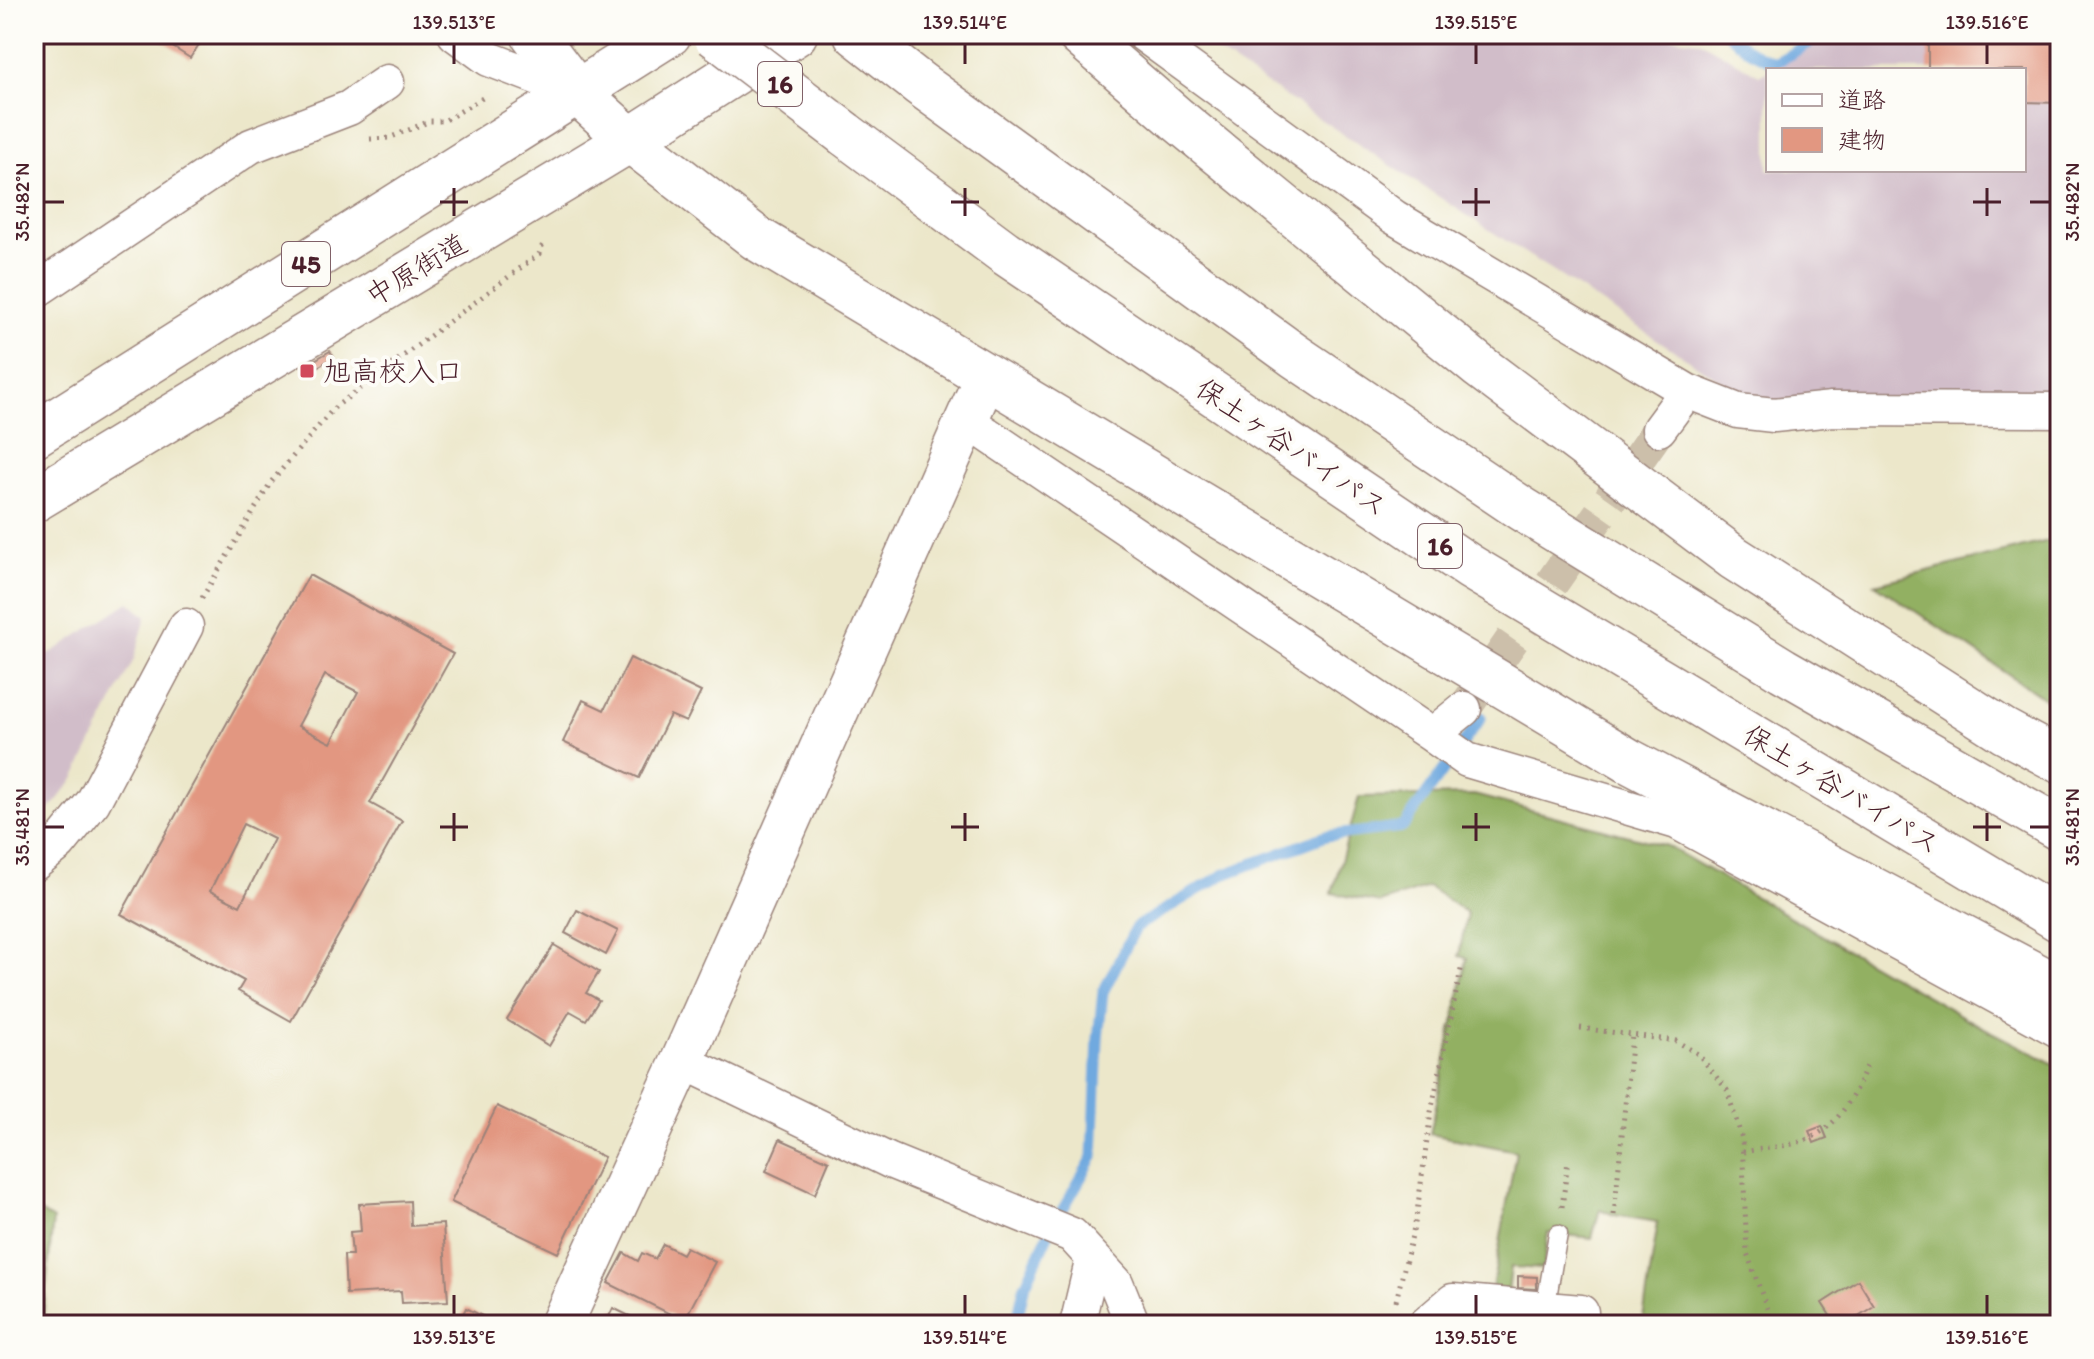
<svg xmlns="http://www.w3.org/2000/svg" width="2094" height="1359" viewBox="0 0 2094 1359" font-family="Itim,'Klee One',sans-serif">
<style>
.industrial{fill:#d1bdc9}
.forest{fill:#92b062;stroke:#6e6846;stroke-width:2}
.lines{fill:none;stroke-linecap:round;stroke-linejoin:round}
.stream{stroke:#70a9df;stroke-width:11}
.building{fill:#e29781;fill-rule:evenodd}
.minor-tunnel{stroke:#ccbfaa;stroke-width:34;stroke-dasharray:34 17;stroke-linecap:butt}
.service-casing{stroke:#9b837a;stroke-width:21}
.minor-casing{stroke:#9b837a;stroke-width:37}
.tertiary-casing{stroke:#9b837a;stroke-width:45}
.primary-casing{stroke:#9b837a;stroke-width:47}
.motorway-casing{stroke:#9b837a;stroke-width:47}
.path{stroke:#9b837a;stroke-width:5;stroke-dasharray:2 6;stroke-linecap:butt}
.service{stroke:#fff;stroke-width:18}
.minor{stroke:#fff;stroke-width:34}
.tertiary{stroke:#fff;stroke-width:42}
.primary{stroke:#fff;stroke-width:44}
.motorway{stroke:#fff;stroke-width:44}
.motorway-bridge-casing{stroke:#9b837a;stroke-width:47;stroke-linecap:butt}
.motorway-bridge{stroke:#fff;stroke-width:44}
.ticks{fill:none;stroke:#4a1f2b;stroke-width:3}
.poi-dot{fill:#d1495b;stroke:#fdfcf7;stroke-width:3}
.labels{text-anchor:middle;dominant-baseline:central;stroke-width:8;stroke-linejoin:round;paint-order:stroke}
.shield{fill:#fdfcf7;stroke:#806168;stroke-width:2}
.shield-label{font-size:26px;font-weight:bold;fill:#4a1f2b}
.street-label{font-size:28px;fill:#4a1f2b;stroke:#fdfcf7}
.poi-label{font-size:28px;fill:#4a1f2b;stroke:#fdfcf7;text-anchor:start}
.neatline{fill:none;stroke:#4a1f2b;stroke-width:3}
.ticks-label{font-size:20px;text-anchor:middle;fill:#4a1f2b}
</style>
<rect width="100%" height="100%" fill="#fdfcf7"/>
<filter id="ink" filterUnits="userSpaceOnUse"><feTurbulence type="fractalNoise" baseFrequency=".0125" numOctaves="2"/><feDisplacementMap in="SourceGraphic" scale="16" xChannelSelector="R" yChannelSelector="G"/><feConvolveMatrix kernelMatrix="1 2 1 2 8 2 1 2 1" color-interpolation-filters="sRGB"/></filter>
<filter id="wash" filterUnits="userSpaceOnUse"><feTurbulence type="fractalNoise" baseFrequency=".006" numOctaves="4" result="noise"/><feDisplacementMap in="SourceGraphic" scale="32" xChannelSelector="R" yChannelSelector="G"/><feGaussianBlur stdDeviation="1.8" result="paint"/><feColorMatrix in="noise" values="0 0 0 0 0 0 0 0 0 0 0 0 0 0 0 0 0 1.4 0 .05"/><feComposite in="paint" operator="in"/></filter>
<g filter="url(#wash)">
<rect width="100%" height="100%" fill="#ece7ca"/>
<path class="industrial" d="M1190,34H1642L1700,41L1759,75L1768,70V170H2024V70H1768L1835,34H2060V401L1772,405L1745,397Z
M129,602L146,617L134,659L74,779L34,829V655L39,652L48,655Z"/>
<path class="forest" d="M2060,538V709L1875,584Z
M1474,795L1667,846L1969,1020L2060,1067V1325H1642L1658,1222L1614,1215L1600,1209L1592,1238L1548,1233L1543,1269L1511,1267L1508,1294H1491L1516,1151L1430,1134L1467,958L1459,956L1467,913L1428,887L1380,903L1332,893L1359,797Z
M34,1208L53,1220L42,1325H34Z"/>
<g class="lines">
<path class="stream" d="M1729,34L1747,49L1775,63L1825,34
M1016,1325L1024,1288L1048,1235L1093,1157L1098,1039L1103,992L1136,927L1223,875L1326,836L1403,827L1481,718"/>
</g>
<g id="blocks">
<path class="building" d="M152,34H206L190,58Z
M1928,34H2060V103L2024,102V70H1928Z
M330,351L334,357L306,374L303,367Z
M309,575L453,654L370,803L402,821L291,1021L238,991L244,981L121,914ZM325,675L358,692L331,743L298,726ZM243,824L274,839L240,906L210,891Z
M630,658L701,692L686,722L670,715L639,778L563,742L583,700L604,710Z
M577,910L618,931L606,955L565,933Z
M554,945L599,972L586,993L599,1000L586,1020L570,1011L549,1046L507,1020Z
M497,1106L604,1157L558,1253L451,1202Z
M1822,1126L1827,1138L1814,1143L1809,1131Z
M780,1139L829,1161L815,1194L766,1171Z
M410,1201L411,1226L443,1224L448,1301L402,1303L401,1291L346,1294L344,1255H352L350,1232L361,1231L359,1204Z
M663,1244L682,1254L686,1247L715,1262L684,1321L608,1283L624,1253L638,1261L642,1253L655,1259Z
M1518,1276L1537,1277V1289L1518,1288Z
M1858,1280L1874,1306L1844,1325H1836L1822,1303Z
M466,1308L500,1325H457Z
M613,1308L648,1325H605Z"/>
</g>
</g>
<g filter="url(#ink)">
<use href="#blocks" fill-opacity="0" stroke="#9b837a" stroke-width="2"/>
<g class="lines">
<path class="minor-tunnel" d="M1464,709L1659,429"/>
<g class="service-casing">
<path id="service" d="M1545,1309L1558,1234"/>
</g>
<g class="minor-casing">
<path id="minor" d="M455,34L489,59L578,93
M1143,34L1394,217L1687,391L1659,429
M34,292L251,146L349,108L387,82
M1687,391L1738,411L1774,415L1832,409L2060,410
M966,420L1432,735L1464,709
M1432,735L1467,760L1677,822L2060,1031
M34,864L59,844L93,802L186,626
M682,1061L890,1161L1072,1235L1116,1283L1133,1325
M1077,1325L1093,1258
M1425,1325L1453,1301L1581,1312"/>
</g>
<g class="tertiary-casing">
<path id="tertiary" d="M561,1325L682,1061L986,376"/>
</g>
<g class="primary-casing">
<path id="primary" d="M34,435L669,34
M34,500L630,140L795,34"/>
</g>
<g class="motorway-casing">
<path id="motorway" d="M533,34L578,93L630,140L756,238L1629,761L2060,988
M856,34L920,84L1295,356L1522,509L1783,670L2060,829
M1079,34L1177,119L1480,367L1734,558L2004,731L2060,761
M845,134L1004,252L1470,567L2060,920"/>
</g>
<path class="path" d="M370,139L389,138L430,121H444L486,96
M202,598L271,482L334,408L539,254L544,241
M1580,1028L1632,1035
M1743,1152C1763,1148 1787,1147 1806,1140C1840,1126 1855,1094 1868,1063
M1562,1207L1568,1161
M1614,1215L1632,1035L1676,1041L1698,1054L1727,1090L1742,1139L1747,1253L1773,1325
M1396,1301L1416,1219L1431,1112L1462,965
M1614,1319L1642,1321L1652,1325"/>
<use href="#service" class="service"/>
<use href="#minor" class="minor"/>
<use href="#tertiary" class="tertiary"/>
<use href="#primary" class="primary"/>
<use href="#motorway" class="motorway"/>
<g class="motorway-bridge-casing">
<path id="motorway-bridge" d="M714,34L845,134"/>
</g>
<use href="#motorway-bridge" class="motorway-bridge"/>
</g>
</g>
<path class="ticks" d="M454,44V64M965,44V64M1476,44V64M1987,44V64M454,188V216M965,188V216M1476,188V216M1987,188V216M44,202H64M440,202H468M951,202H979M1462,202H1490M1973,202H2001M2030,202H2050M454,813V841M965,813V841M1476,813V841M1987,813V841M44,827H64M440,827H468M951,827H979M1462,827H1490M1973,827H2001M2030,827H2050M454,1295V1315M965,1295V1315M1476,1295V1315M1987,1295V1315"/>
<rect class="poi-dot" x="299" y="363" width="16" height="16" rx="4"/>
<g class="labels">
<g class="shield">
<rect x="758" y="62" width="44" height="44" rx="6"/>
<rect x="282" y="242" width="48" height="44" rx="6"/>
<rect x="1418" y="524" width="44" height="44" rx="6"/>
</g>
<g class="shield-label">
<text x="780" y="84">16</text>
<text x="306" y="264">45</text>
<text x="1440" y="546">16</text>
</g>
<g class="street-label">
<text transform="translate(416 269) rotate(-31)">中原街道</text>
<text transform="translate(1292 447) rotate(34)">保土ヶ谷バイパス</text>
<text transform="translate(1842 789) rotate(31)">保土ヶ谷バイパス</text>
</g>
<g class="poi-label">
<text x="323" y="371">旭高校入口</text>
</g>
</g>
<rect width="2094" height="1359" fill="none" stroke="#fdfcf7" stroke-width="88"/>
<rect x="1766" y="68" width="260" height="104" fill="#fdfcf7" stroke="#b5a4a5" stroke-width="2"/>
<rect x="1782" y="94" width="40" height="12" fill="#ffffff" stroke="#b5a4a5" stroke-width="2"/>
<text x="1838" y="108" font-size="24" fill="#4a1f2b">道路</text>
<rect x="1782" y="128" width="40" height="24" fill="#e29781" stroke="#b5a4a5" stroke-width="2"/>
<text x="1838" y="148" font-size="24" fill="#4a1f2b">建物</text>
<rect x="44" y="44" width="2006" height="1271" class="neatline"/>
<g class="ticks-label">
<text x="454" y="29">139.513°E</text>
<text x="965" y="29">139.514°E</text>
<text x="1476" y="29">139.515°E</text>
<text x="1987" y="29">139.516°E</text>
<text transform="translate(22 202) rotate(-90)" y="7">35.482°N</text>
<text transform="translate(2072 202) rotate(-90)" y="7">35.482°N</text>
<text transform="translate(22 827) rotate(-90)" y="7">35.481°N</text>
<text transform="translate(2072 827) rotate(-90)" y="7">35.481°N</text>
<text x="454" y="1344">139.513°E</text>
<text x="965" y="1344">139.514°E</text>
<text x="1476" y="1344">139.515°E</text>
<text x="1987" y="1344">139.516°E</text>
</g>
</svg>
